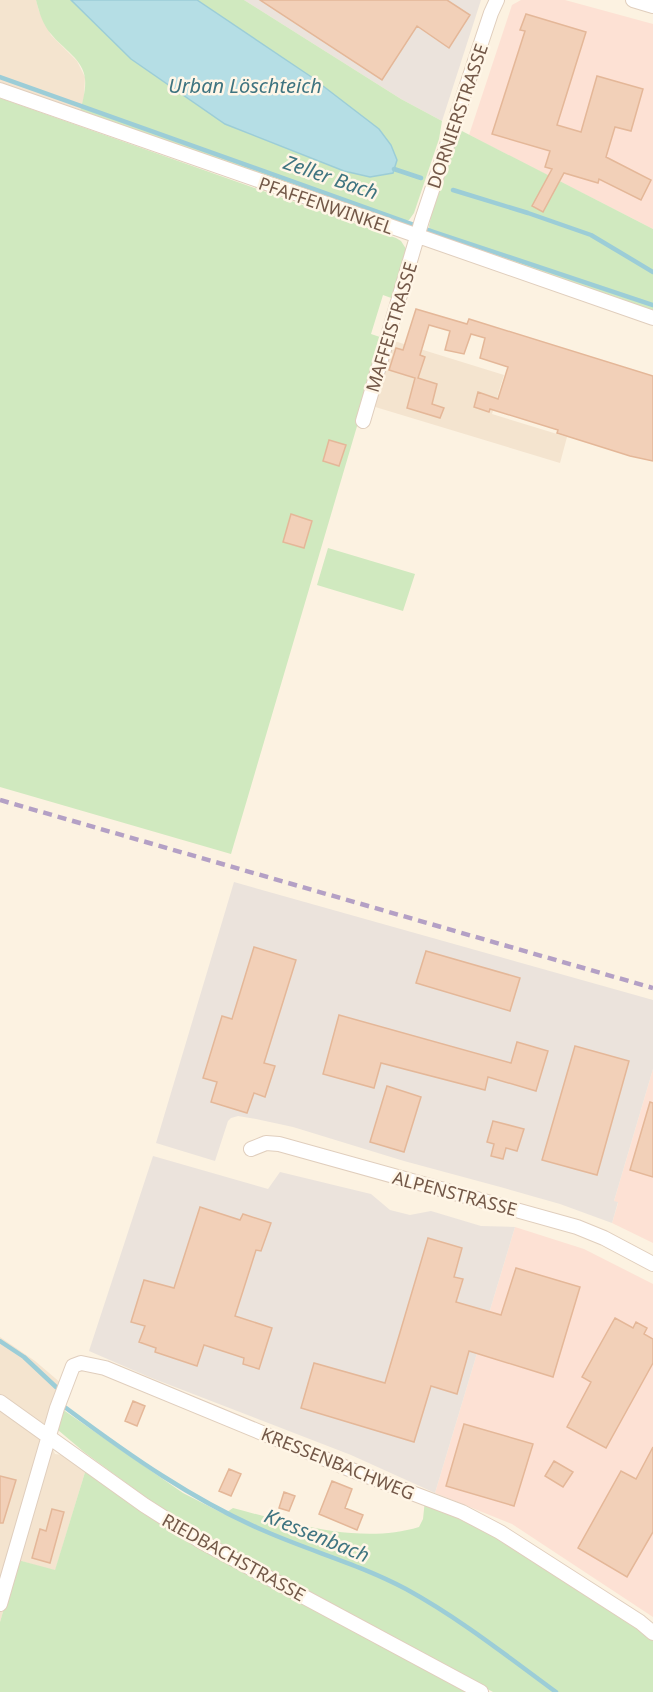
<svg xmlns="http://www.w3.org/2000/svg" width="653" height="1692" viewBox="0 0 653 1692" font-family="'Noto Sans',sans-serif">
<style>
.residential{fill:#f4e4cf}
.commercial{fill:#fde1d4}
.industrial{fill:#ebe3dc}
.green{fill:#d0e9bf}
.water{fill:#b5dee5;stroke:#9ccdd7;stroke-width:1.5}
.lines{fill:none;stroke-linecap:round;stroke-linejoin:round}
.stream{stroke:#9ccdd7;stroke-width:4.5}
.building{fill:#f2d0b8;stroke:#e4b798;stroke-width:1.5}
.minor-casing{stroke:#e0cebd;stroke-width:16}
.minor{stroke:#fff;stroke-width:14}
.rail{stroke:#b4a0c5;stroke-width:4.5;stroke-dasharray:9 6;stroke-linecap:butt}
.labels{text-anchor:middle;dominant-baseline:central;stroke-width:5;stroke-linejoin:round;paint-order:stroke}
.street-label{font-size:18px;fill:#735848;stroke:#fff6e7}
.water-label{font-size:20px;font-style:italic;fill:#3f7480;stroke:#fff6e7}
</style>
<rect width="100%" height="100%" fill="#fcf2e1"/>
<path class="residential" d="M0,0H36L39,11L51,35L77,61L85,77L84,97L80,111L0,82Z
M391,340L504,375L492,414L567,437L560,463L372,406Z
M0,1337L35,1361L62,1384L49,1418L42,1425L55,1454L63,1455L86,1469L55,1571L18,1560L0,1622Z"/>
<path class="commercial" d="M521,0H565L653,24V229L469,135L512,5Z
M653,1069V1243L612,1223L618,1203L614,1201Z
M515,1227L584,1249L653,1284V1617L512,1524L435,1493Z"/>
<path class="industrial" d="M244,0H481L442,121L401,99Z
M234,882L653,1000V1069L614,1201L618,1202L612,1223L560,1204L504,1188L404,1161L293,1127L256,1119L238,1116L231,1118L228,1121L215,1161L156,1143Z
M153,1156L268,1189L280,1172L371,1194L390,1210L410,1215L431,1211L481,1226L515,1227L435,1493L351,1455L149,1377L89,1351Z"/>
<path class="green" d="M36,0H71L131,59L225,124L344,171L370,177L392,173L396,160L379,129L310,76L197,0H244L401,99L442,121L439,139L414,213L409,220L402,222L80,111C83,101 86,89 85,79C84,60 62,48 51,34C43,25 39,12 36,0Z
M0,98L396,238L401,241L408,252L394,299L383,295L371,334L383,338L231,854L0,787Z
M460,130L653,229V313L437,237L430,232L429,226L433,207Z
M328,548L415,574L403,611L317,585Z
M62,1409L183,1493L224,1514L233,1508C290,1523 360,1545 419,1527L423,1519L425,1500L477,1523L653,1636V1692H493L182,1524L84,1452L58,1430L56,1425Z
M86,1469L156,1521L185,1539L470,1692H0V1622L18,1560L55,1570Z"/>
<path class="water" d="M71,0H197L310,76L379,129L391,145L397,160L393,173L370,177L344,171L225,124L131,59Z"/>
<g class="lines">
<path class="stream" d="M0,77L434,232L653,305
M394,169L421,178
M453,190L528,213L591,235L653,272
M0,1341L24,1357L56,1387
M66,1408C129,1455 194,1501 267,1532C313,1552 361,1565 406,1589C459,1618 507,1656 556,1692"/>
</g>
<path class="building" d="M260,0H447L470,15L449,48L417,26L382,80Z
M526,14L586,32L557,125L581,132L597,76L643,89L631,131L615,127L606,157L651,180L641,200L599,179L598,183L564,173L543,212L532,206L552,169L545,167L550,151L492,134L525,31L520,30Z
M416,309L467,324L469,319L653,376V461L630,456L557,433L558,430L490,409L489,412L474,407L478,392L498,399L508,367L480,358L485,338L471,334L464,354L445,350L450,331L429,325L420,355L425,357L418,378L437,384L432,404L444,408L440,418L407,408L415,378L389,370L396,348L403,350Z
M329,440L346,445L339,466L323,461Z
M291,514L312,521L304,548L283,542Z
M254,947L296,960L264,1063L275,1066L265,1097L254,1093L247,1113L211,1102L217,1082L203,1078L222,1016L232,1019Z
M426,951L520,978L510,1011L416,983Z
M339,1015L511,1063L517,1042L548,1051L536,1091L488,1077L485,1090L381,1063L374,1088L323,1074Z
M575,1046L629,1061L597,1175L542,1160Z
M387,1086L421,1097L404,1152L370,1142Z
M650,1102L653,1103V1177L630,1170Z
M493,1121L524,1129L517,1151L506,1148L503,1159L491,1156L494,1144L487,1142Z
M200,1207L240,1220L243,1214L271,1223L261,1251L256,1250L235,1316L272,1328L259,1369L243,1364L244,1358L204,1345L197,1366L155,1352L156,1348L139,1342L145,1326L131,1322L144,1280L174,1288Z
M428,1238L462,1248L454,1277L463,1279L456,1302L501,1315L516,1268L580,1287L553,1377L469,1351L457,1394L431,1386L414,1442L301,1408L314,1363L385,1383Z
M615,1318L633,1328L636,1322L647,1328L644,1334L653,1339V1363L606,1448L567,1427L591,1382L582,1377Z
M133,1401L145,1406L137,1426L125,1421Z
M464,1424L533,1444L514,1506L446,1486Z
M653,1447V1532L627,1577L578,1548L621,1471L636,1479Z
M554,1461L573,1472L563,1487L545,1476Z
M229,1469L241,1474L231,1496L219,1491Z
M0,1476L16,1480L3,1523H0Z
M332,1481L352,1489L345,1508L363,1515L357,1530L319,1514Z
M284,1492L295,1496L289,1511L279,1508Z
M52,1509L64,1512L50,1563L32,1558L40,1529L46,1531Z"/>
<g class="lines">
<g class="minor-casing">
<path id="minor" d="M633,0L653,6
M0,90L653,318
M363,421L422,220L491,13L497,0
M251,1149L266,1143L279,1144L577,1227L604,1238L653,1264
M0,1402L144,1505L202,1542L481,1692
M0,1604L57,1408L73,1366L81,1363L105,1368L354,1471L462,1512L500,1532L640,1622L653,1633"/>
</g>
<use href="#minor" class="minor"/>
<path class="rail" d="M0,800L653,988"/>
</g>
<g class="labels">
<g class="street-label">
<text transform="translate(457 116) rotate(-71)">DORNIERSTRASSE</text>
<text transform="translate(326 205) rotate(19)">PFAFFENWINKEL</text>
<text transform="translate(391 327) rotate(-73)">MAFFEISTRASSE</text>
<text transform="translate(455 1193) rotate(15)">ALPENSTRASSE</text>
<text transform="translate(338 1463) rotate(22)">KRESSENBACHWEG</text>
<text transform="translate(234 1557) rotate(29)">RIEDBACHSTRASSE</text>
</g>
<g class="water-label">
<text x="245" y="85">Urban Löschteich</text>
<text transform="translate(331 177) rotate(19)">Zeller Bach</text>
<text transform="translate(317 1535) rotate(22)">Kressenbach</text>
</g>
</g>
</svg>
